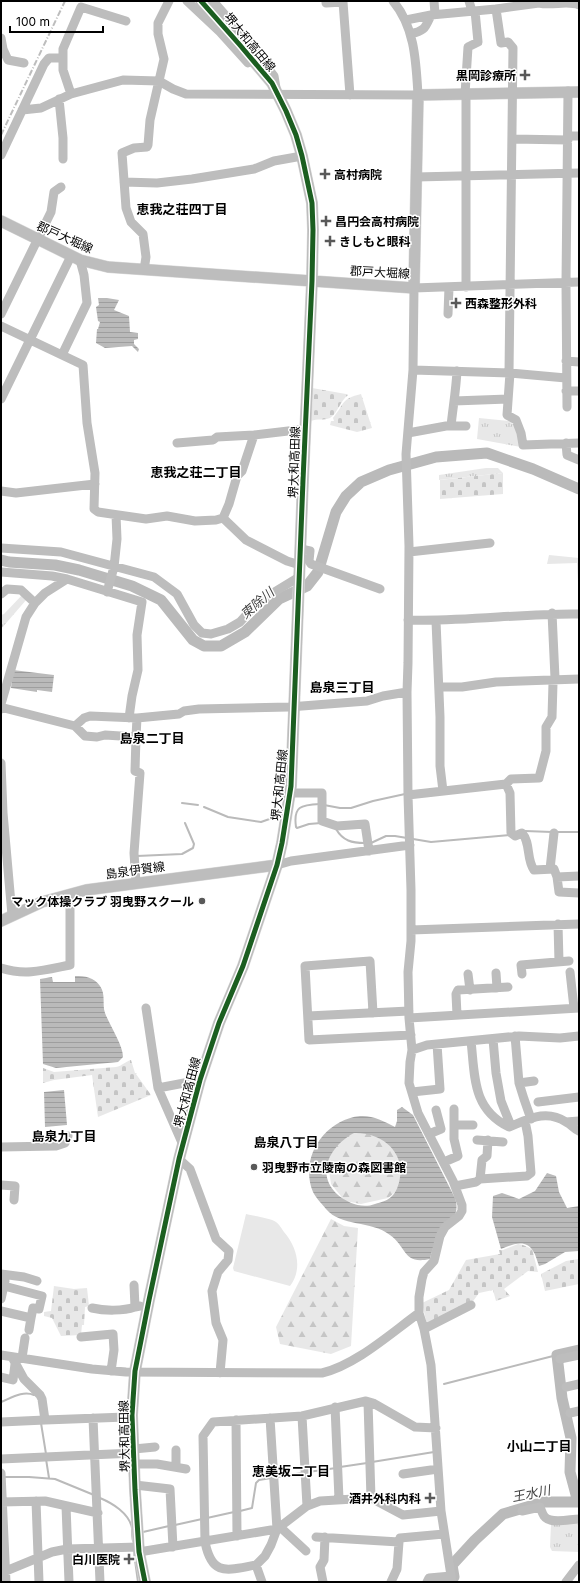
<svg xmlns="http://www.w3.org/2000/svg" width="580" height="1583" viewBox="0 0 580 1583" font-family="Inter,'Noto Sans JP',sans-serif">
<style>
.grass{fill:url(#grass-tufts)}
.forest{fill:url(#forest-firs)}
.cemetery{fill:url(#cemetery-stones)}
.garden{fill:#e8e8e8}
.water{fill:url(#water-rules);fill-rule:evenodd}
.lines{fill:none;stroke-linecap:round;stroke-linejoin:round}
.stream{stroke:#bababa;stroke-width:2}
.river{stroke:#bababa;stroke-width:11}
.major-casing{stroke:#dbdbdb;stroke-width:12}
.minor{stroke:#bdbdbd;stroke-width:9}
.major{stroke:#bdbdbd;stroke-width:11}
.rail{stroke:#bdbdbd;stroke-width:2;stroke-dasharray:6 2 1 2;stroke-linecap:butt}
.cycleway-casing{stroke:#fff;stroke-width:8}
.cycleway{stroke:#1b5e20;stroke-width:5}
.poi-dot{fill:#595959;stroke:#fff;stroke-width:1.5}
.labels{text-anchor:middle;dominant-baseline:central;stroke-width:3;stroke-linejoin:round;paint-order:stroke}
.street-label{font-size:12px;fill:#000;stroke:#fff}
.poi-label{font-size:12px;font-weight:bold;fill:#000;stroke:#fff;text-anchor:start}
.neighbourhood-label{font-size:13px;font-weight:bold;fill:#000;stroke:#fff}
.water-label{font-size:13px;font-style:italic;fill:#3e3e3e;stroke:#fff}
</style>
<defs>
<pattern id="grass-tufts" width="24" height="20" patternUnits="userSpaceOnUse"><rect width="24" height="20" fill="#e8e8e8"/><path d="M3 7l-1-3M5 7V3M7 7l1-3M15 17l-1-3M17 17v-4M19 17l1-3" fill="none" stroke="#c5c5c5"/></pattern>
<pattern id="forest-firs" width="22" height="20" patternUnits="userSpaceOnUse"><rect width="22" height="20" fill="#e8e8e8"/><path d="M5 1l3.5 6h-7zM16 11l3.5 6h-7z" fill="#c5c5c5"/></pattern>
<pattern id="cemetery-stones" width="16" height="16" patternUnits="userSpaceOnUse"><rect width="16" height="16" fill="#e8e8e8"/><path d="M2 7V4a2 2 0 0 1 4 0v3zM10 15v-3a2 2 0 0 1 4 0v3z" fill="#c5c5c5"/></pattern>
<pattern id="water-rules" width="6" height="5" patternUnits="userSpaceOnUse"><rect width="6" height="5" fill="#bababa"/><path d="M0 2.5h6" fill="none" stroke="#9e9e9e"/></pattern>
</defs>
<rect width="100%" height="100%" fill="#fff"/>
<path class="grass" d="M479,418L509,421L516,427L521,447L477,439Z
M486,468H498L503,473L439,480V475Z
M23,594L27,599L1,629V615L4,614Z
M579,1521V1552L552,1551L550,1547L551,1524Z"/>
<path class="forest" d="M360,1130L394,1143L404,1162L399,1189L388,1198L361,1204L345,1201L331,1184L327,1157L343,1137Z
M331,1219L344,1226L358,1228L351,1346L331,1354L280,1344L276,1327Z"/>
<path class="cemetery" d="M312,388L346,394L348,395C340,401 338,413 330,418C324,421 317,418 311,421Z
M361,394L372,428L357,432L330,425L331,421H334L333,418C345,403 341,399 361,394Z
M503,473V494L440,499V480Z
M131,1060L135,1073H137L136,1074L151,1095L98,1117L92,1075L54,1080L43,1083V1068L54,1072L116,1067C122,1066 126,1061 131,1060Z
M518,1244L523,1245L532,1249L538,1272L528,1271L504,1289L510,1296L496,1301L493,1290L479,1293L471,1304L427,1325L422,1303L449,1290L466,1260L500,1254L499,1250H503Z
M579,1259V1284L545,1291L541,1274L566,1261Z
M54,1286L74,1289L87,1288L89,1306L85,1307L84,1325H82L81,1335L61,1336L52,1318L44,1316V1312L51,1311Z"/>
<path class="garden" d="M549,555L579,558V602L577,563L547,564Z
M246,1214C253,1216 271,1218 276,1222C279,1224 282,1229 284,1232C297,1247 303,1269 290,1286L234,1271L233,1268Z"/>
<path class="water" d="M98,298H107L119,300L114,310L129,316L130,332L138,333V339L134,340V344L139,349L138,352L132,346L105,348L96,343L97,329H98L100,322L98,321L96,307L99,305Z
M13,670L54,675L52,692L37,690V692L11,688Z
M75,976C85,976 94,977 100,986C106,994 102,1005 105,1013C110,1026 123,1045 123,1057L118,1062L56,1068L43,1064L40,979L52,977L53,982H75Z
M64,1090L67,1125L45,1127L44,1092Z
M402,1107L413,1115L455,1198C462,1219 443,1226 435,1243C433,1248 431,1254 430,1259C403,1265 407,1247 390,1235C371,1220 341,1227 326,1209C322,1204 316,1198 313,1192C299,1158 324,1120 360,1116C372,1115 384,1121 395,1127L397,1121V1110ZM354,1133C380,1132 404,1150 400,1177C399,1184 397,1192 391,1197C387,1201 381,1202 375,1204C362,1209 348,1203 338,1195C314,1174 331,1145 354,1133Z
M547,1173L556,1176L559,1192L567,1208L579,1206V1251L565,1252L545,1264L539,1266C537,1261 536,1255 533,1251C526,1238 511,1245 501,1249L492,1217L493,1196L502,1193L519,1199L535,1191Z"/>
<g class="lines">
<path class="stream" d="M182,803L198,805
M320,804C301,805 293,806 296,827L297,828L309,824L321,823
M324,805L340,808H351L373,801L405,794
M204,807L228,817L261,822L278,816
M336,829C343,841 352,843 365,843
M525,831L552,832
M556,832H579
M413,839L431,842L510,835
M371,843L386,836H395L407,838
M137,856L182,854L193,848L194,844L185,823
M444,1384L557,1355
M1,1402C11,1398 23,1390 34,1395
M41,1423L46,1454
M46,1459L49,1478
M372,1462L434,1452
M340,1467L367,1463
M308,1472L336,1468
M4,1477H29L55,1479L94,1495
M277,1477L302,1473
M100,1498C112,1503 129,1513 132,1528C132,1532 132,1537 133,1541
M240,1511L252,1508L256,1483L259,1480L271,1478
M207,1518L234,1512
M175,1525L202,1519
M143,1532L169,1526
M134,1553L138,1582"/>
<path class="river" d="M1,560L9,562L55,565L79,570L132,586L161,600L193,640L204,646H221L245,632L279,599L307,586L318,572L336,512L346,496L361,482L389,470L436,457L487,453L533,469L579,489
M454,1577L452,1565L475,1540L503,1514L544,1502H578L570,1472L571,1438L562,1398L557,1355L579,1350"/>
<g class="major-casing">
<path id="major" d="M1,221L80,260L108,267L414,288L418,95L579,92
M1,921L42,902L86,890L277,865
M145,1582L139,1552L135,1490L132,1415L135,1371L149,1300L179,1159L200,1080L219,1023L243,966L277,865L282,843L291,786L303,480L312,281L313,230L312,203L302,156L296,135L286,111L272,83L239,44L201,1"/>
</g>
<path class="minor" d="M187,1L220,32L248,63
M213,1L239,31L274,76L276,88
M326,1V3L343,2L350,95
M434,1L435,14
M469,1L472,11
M496,9L501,43L508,42L513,48L509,373
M406,20L431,15L496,9L539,3C552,6 568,0 579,5
M410,34C425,31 425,28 431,15
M1,38L3,49L8,60L24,63
M71,94L63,70V49L81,7L126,21
M465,94L468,47L478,42L475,11
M59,99L63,138V159
M22,110L41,108L71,94L123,80L159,81L173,89L186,94L418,95C416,62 415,27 393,1
M569,136H579
M513,139L568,140
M1,155L44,64L49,58H62
M416,177L579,173
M124,182L157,183L192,179L254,169L274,161L302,156
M144,270L146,257L143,234L131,222L126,208L122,153L134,148L147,147L148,145L150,120L164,59L158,34V23L169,1
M466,287V94
M1,314L51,212L54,192L61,187
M448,314L449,287
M1,326L83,365L87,423L95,473L94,509L98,512L146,519L167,516L195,521L216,520L223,518L229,504L237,476L242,471L254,435
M62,355L87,303L84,275L80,260
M566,361L579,362
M413,370L510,373L566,378
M510,373L507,415L516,420L521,433L523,445L579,443
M566,391H579
M1,399L71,256
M454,401L508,399
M567,407L566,283L568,91
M451,426C453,407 456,390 457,371
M408,433L446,426H466
M177,443L213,440L217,437L254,435L305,429
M566,443L567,455L579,460
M1,491L16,493L95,484
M223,518L246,540L287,561L300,565
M1,548L61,552L154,577L177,594L194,625L202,633L211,634L228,629L240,622L258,602L299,577
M301,549L310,551L309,561L311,564L380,589
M409,552L490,543
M1,572L52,576L67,579
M107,592L114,567L117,539L116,515
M1,594L7,589L21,590L35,603
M408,620C466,622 522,613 579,614
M436,621L440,717V766L443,791
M439,687H462L496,682L579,679
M1,704L26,617L35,603L45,593L67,579L142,602L137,635L138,670L132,696L129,718
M1,709L4,708L75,726L84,718L90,716L137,718L179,714L184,711L199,709L289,707L367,701L383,696L407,692
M75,726L85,736L97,737L105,735L136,737L135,771L140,773L134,853L136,883
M136,737L137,718
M1,763L3,813L12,915
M506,784L510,793L511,833L515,836L522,833C531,843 526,859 534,870L554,869L557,877L559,892L579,893
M290,793H322V821L337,826L365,824L369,851
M408,795L506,784L511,779L539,778L546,751V727L552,717L553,683L555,678L552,613
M277,865L291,861L410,845
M550,869L554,833
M557,877L579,876
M558,924L559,962
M411,930L579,924
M1,968C26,976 45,970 70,965V894
M570,972L574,1008
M496,973L497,988
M468,974L470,990
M522,974L521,965L569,961
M146,1008L158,1088L183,1145
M373,1013L370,961L305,966L309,1040L411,1035
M457,1015L456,994L458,990L508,987
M308,1016L409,1011
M409,1018L579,1008
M515,1036L519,1083L524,1099L531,1119
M493,1039L496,1073L501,1101L511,1126
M471,1041C475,1076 472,1109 509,1127C529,1119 546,1109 566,1122C571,1124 574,1129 579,1131
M412,1050L427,1045L519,1036L560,1038L579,1036
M519,1083L534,1081
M158,1088L200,1080
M412,1092L440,1089L437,1044
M538,1102L579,1097
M566,1122L579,1121
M454,1125H473
M429,1134L441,1129L436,1110
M477,1140L503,1142
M1,1147L56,1146L65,1143L68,1136
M179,1159L190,1169L216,1239L229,1251L228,1260L218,1272L212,1291L216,1323L223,1340L220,1373
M444,1162L458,1156L454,1139V1109
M480,1179L482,1160L487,1156L488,1140
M1,1185L15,1186L14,1200
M455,1186L476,1182L480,1179L527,1176L531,1173L528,1136L525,1121
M1,1274L24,1277L37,1281
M134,1285L135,1307L140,1306
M1,1299L5,1281
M92,1308C105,1311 123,1311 135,1307
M1,1311L31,1318L33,1308L39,1309L42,1296L4,1286
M424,1329L471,1305
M29,1330L31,1318
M81,1337L113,1334L114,1350L111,1371
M1,1355L92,1369L126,1372L322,1373C356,1365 391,1333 419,1313
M22,1358L25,1338
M560,1359L579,1355
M1,1377L13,1380L15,1364
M566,1387L579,1384
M368,1402L371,1498
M335,1407L339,1499
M570,1413L579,1411
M302,1416L307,1506
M93,1418L100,1582
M45,1420L126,1417L132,1415
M236,1420L237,1536
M1,1422L45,1420L42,1399L40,1395L24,1379L12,1357
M134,1449L155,1447
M1,1459L134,1453
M134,1464H157L186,1469
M176,1466V1450
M1,1473L6,1582
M403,1474L438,1469
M135,1485L170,1489L173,1547
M36,1501L39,1582
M1,1502L45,1501L98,1513
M66,1506L69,1582
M522,1511L540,1507C541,1509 542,1513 544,1516C550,1525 570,1519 579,1519
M280,1527L306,1551
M316,1537L399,1542
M139,1552L277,1529L270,1418
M256,1565L265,1556L271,1545L277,1529L307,1506L320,1501L371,1498L403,1515L441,1511
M1,1573L52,1552L67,1549L139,1547
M262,1582L256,1565C227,1570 212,1577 205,1542L203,1436L213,1422L302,1416L366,1401L373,1403L415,1427L436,1428
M323,1582L320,1567L324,1560L325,1537
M391,1582L397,1569L399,1542L400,1538L444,1534
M427,1582L429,1578L451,1576
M452,1582L441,1511L431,1365L424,1329L419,1313V1297L422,1279L424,1272L434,1261L440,1236L445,1227L459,1216L462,1211V1205L453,1181L418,1113L409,1083L410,1062L412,1050L409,1018L408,972L411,941V890L408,795L407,692L408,663L409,546L406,454L413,370L414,288L579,282
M566,1582L579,1565"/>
<use href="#major" class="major"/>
<path class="rail" d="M1,135L65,1"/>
<g class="cycleway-casing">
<path id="cycleway" d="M145,1582L139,1552L135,1490L132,1415L135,1371L149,1300L179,1159L200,1080L219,1023L243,966L277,865L282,843L291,786L303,480L312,281L313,230L312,203L302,156L296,135L286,111L272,83L239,44L201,1"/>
</g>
<use href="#cycleway" class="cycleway"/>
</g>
<g class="poi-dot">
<path d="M523 69h4v4h4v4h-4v4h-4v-4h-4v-4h4z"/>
<path d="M323 168h4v4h4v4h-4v4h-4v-4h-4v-4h4z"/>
<path d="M324 215h4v4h4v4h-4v4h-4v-4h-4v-4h4z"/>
<path d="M328 235h4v4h4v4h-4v4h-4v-4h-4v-4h4z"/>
<path d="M454 297h4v4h4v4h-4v4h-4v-4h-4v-4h4z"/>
<circle cx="202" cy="901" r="4"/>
<circle cx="254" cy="1167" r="4"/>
<path d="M428 1492h4v4h4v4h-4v4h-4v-4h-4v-4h4z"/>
<path d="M127 1553h4v4h4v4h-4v4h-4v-4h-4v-4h4z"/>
</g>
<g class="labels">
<g class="street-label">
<text transform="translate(250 42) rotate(50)">堺大和高田線</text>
<text transform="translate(65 237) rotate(24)">郡戸大堀線</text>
<text transform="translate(380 272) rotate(3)">郡戸大堀線</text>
<text transform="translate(294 462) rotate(-88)">堺大和高田線</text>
<text transform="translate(279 785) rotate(-84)">堺大和高田線</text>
<text transform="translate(135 870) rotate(-8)">島泉伊賀線</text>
<text transform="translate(187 1092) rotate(-75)">堺大和高田線</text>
<text transform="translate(124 1436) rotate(-91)">堺大和高田線</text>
</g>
<g class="poi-label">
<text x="516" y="75" text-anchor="end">黒岡診療所</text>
<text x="334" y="174">高村病院</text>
<text x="335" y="221">昌円会高村病院</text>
<text x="339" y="241">きしもと眼科</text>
<text x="465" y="303">西森整形外科</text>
<text x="194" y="901" text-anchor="end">マック体操クラブ 羽曳野スクール</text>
<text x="262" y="1167">羽曳野市立陵南の森図書館</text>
<text x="421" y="1498" text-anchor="end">酒井外科内科</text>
<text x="120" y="1559" text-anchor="end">白川医院</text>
</g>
<g class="neighbourhood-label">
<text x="182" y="209">恵我之荘四丁目</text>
<text x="196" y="472">恵我之荘二丁目</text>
<text x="342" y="687">島泉三丁目</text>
<text x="152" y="738">島泉二丁目</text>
<text x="64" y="1136">島泉九丁目</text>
<text x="286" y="1142">島泉八丁目</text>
<text x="539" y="1446">小山二丁目</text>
<text x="291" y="1471">恵美坂二丁目</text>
</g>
<g class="water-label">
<text transform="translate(257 603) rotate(-41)">東除川</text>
<text transform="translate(531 1493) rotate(-11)">王水川</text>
</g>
</g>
<rect width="580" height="1583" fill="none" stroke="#000000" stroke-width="4"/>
<path d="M10 26v6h93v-6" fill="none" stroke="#000000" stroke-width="2"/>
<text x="16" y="26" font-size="12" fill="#000000" stroke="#ffffff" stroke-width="3" paint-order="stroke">100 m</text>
</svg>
